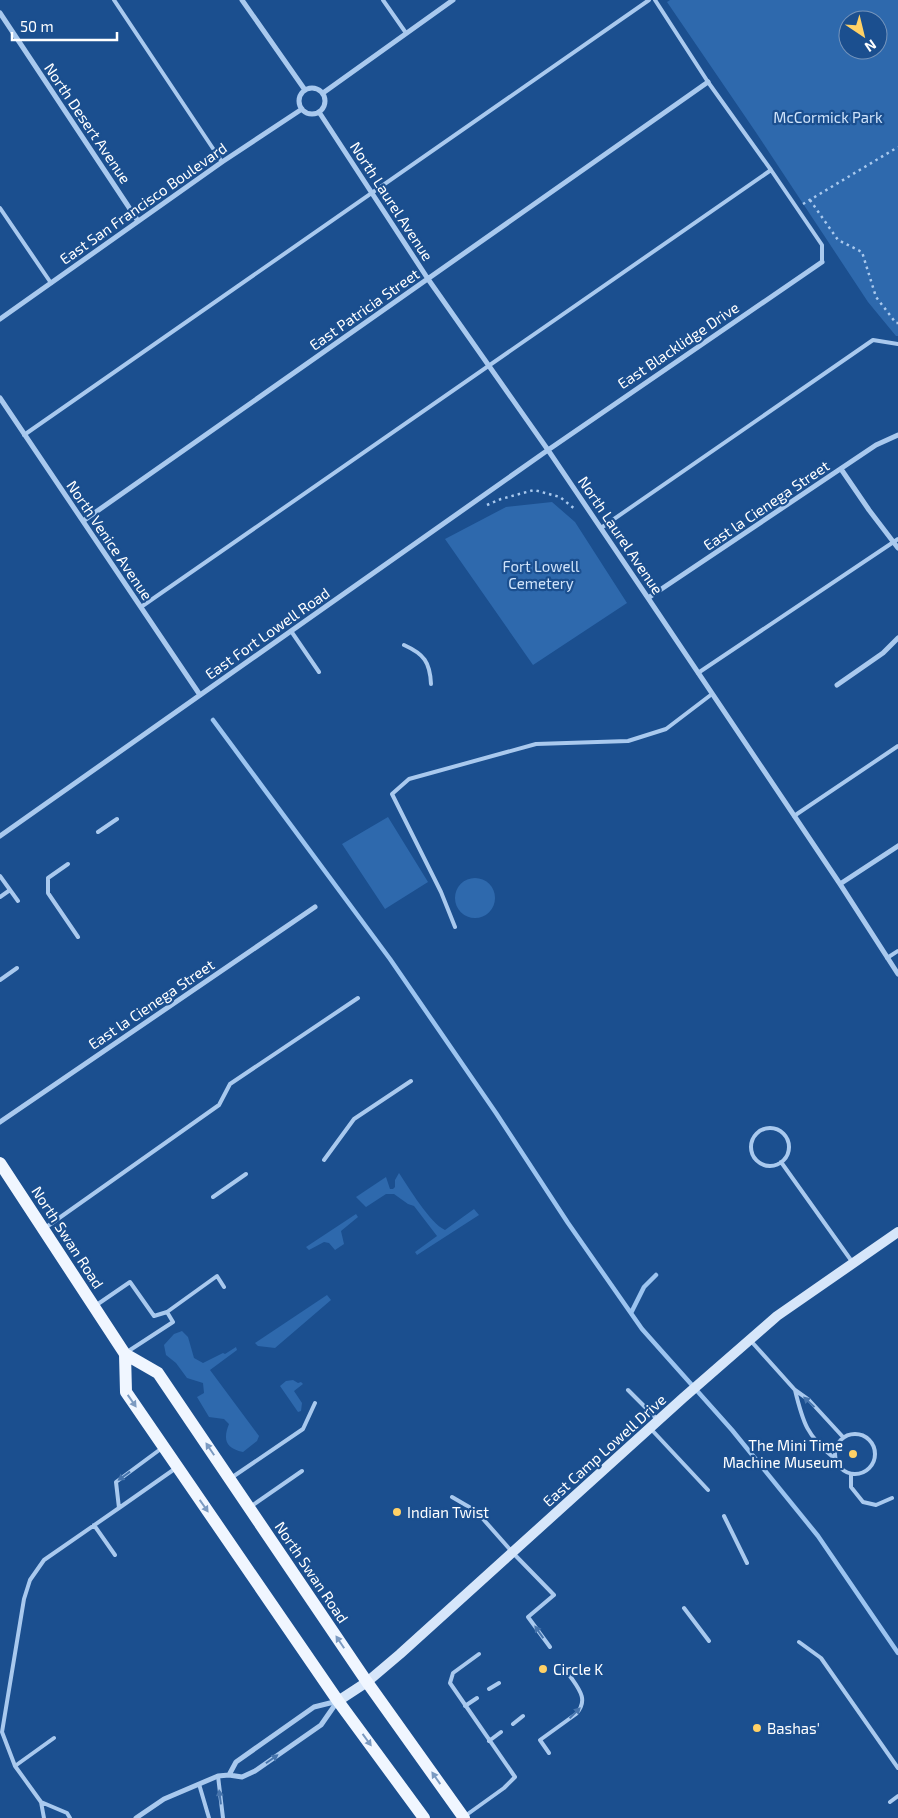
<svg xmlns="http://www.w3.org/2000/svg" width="898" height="1818" viewBox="0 0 898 1818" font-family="'Exo 2',sans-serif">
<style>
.green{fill:#2e69ad;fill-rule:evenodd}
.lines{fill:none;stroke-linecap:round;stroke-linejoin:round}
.stream{stroke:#9cc4f0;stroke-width:4.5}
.path{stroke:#a9c9ee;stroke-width:2.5;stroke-dasharray:2.5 4;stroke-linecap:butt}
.service{stroke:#a9c9ee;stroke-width:4}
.minor{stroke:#a9c9ee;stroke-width:5}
.secondary{stroke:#d6e6fa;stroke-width:10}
.primary{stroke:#f0f6ff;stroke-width:12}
.oneway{fill:#7b9ac1}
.oneway2{fill:#4674ac}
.poi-dot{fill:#ffd166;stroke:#1b4f8f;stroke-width:2}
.labels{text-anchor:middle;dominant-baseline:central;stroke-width:4.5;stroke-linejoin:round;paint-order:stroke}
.park-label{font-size:15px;fill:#cfe3fa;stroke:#1b4f8f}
.street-label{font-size:15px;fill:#fff;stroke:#1b4f8f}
.poi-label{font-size:15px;fill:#fff;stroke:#1b4f8f;text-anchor:start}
</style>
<rect width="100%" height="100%" fill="#1b4f8f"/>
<path class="green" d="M670,0H898V336H896L868,302L755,131L667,2ZM848,20H878V50H848Z
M552,502L575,522L627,603L533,665L445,539L506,507Z
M388,817L428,882L385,909L342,844Z
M455 898a20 20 0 1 1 40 0a20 20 0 1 1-40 0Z
M399,1173C409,1188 430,1223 445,1230L474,1209L479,1215L417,1255L415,1252L437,1236L414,1206L408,1204L394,1194H386L366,1207L356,1197L386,1177L390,1189H393L395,1187V1180Z
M356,1214L358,1217L341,1231L344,1244L335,1250L329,1243L324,1242L309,1250L306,1247Z
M327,1295L331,1300L275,1348L258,1346L255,1343Z
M182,1331L188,1337L194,1358L203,1363L223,1353L225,1354L236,1347L237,1350L210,1370L259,1436L257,1441L243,1452C225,1448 223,1439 229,1424L224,1419L209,1417L197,1397L204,1393L203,1383L187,1378L176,1363L166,1355L164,1345L174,1334Z
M293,1380L298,1383L301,1382L303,1384L294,1391L302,1403L301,1411L298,1412L280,1386L286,1381Z"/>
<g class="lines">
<path class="stream" d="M213,720L390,959L496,1113L568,1223L642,1329L732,1430L818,1536L898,1653
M631,1313L644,1287L656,1275"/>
<path class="path" d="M810,200L838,240L862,252L876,297L896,323H898
M803,204L898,147
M487,505L501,499L534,490L560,497L576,510"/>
<path class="service" d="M114,0L222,162
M383,0L406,33
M655,0L708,82L771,170
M0,208L51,283
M24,435L649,0
M601,528L873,340L898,344
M141,607L771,170L822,245V262
M291,631L319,672
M404,645C424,654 430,662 431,684
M698,673L898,539
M794,816L898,746
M98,832L117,819
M68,864L48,878V893L78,937
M0,876L18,901
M0,897L10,890
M455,927L441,892L392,794L409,779L536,744L628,741L666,729L712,694
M887,958L898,951
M0,980L17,968
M751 1147a19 19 0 1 1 38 0a19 19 0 1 1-38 0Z
M324,1160L354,1119L411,1081
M781,1162L853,1263
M213,1197L246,1174
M45,1228L219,1105L230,1084L358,998
M95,1306L130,1282L154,1316L167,1312
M750,1340L795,1390
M127,1352L173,1322L167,1312L217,1276L224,1287
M628,1390L657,1419
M650,1428L708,1490
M835 1454a20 20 0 1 1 40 0a20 20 0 1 1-40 0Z
M162,1448L116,1482L119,1508L176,1468
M834,1458C807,1436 803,1423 795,1390L809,1400L843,1437
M851,1474V1487L863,1502L876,1505L892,1498
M231,1478L303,1429L315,1403
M452,1497L476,1511L513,1553L554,1595L528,1617L550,1647
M250,1507L302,1471
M724,1516L747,1563
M94,1525L115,1555
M684,1608L709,1641
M799,1642L821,1658L898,1768
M489,1689L499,1683
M465,1706L477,1698
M513,1724L523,1716
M489,1741L501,1732
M549,1753L540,1740L576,1714C589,1700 579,1689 570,1676
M15,1766L54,1738
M218,1776L223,1818
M199,1784L209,1818
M41,1802L67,1813L70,1818
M890,1802L898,1796
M465,1816L504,1788L515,1777L450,1683L453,1673L479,1654
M44,1818L41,1802L15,1766L2,1732L24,1599L30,1580L44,1560L119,1508"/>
<path class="minor" d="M242,0L305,90
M0,13L138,221
M299 101a13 13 0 1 1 26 0a13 13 0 1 1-26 0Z
M323,93L453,0
M319,112L428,279L548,450L648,598L840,884L898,974
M0,319L222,162L302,109
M0,398L200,695
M841,469L869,510L898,548
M83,521L708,82
M648,598L876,445L898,435
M837,685L883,653L898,638
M0,836L548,450L822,262
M840,884L898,846
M0,1122L315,907
M229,1775L236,1762L314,1707L338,1701
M136,1818L164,1799L218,1776L229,1775L242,1777L255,1771L321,1725L337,1702"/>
<path class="secondary" d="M338,1701L367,1682L400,1654L683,1398L777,1316L898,1232"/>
<path class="primary" d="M0,1163L125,1354L158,1373L367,1682L464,1818
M125,1354L126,1392L338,1701L424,1818"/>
</g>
<defs><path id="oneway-solid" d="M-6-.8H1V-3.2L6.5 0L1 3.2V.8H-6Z" transform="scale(1.25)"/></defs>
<g class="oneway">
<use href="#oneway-solid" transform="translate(132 1401) rotate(55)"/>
<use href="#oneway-solid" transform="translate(210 1449) rotate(-124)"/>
<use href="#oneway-solid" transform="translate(204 1506) rotate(55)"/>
<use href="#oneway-solid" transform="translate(340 1642) rotate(-124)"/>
<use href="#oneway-solid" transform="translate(367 1740) rotate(54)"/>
<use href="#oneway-solid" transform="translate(436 1778) rotate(-125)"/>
</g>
<g class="oneway2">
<use href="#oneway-solid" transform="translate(809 1402) rotate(-137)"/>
<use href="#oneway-solid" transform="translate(124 1476) rotate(144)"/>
<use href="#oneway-solid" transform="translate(539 1632) rotate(-125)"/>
<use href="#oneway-solid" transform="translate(575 1713) rotate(-44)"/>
<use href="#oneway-solid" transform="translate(272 1759) rotate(-35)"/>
<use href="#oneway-solid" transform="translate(220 1797) rotate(-97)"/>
</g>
<g class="poi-dot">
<circle cx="853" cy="1454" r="5"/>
<circle cx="397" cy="1512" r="5"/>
<circle cx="543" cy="1669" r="5"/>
<circle cx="757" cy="1728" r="5"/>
</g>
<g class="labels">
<g class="park-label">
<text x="828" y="117">McCormick Park</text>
<text x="541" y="566">Fort Lowell<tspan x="541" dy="17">Cemetery</tspan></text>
</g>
<g class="street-label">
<text transform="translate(88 123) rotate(56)">North Desert Avenue</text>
<text transform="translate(392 201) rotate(57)">North Laurel Avenue</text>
<text transform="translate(143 203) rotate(-35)">East San Francisco Boulevard</text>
<text transform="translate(364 309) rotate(-35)">East Patricia Street</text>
<text transform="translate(678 345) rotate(-34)">East Blacklidge Drive</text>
<text transform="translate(766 505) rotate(-34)">East la Cienega Street</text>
<text transform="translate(621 535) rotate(56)">North Laurel Avenue</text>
<text transform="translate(110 540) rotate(56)">North Venice Avenue</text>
<text transform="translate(267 633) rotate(-35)">East Fort Lowell Road</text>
<text transform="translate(151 1004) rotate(-34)">East la Cienega Street</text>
<text transform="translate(68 1237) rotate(57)">North Swan Road</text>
<text transform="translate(604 1450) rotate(-42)">East Camp Lowell Drive</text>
<text transform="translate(312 1572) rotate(56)">North Swan Road</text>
</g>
<g class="poi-label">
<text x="843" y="1445" text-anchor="end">The Mini Time<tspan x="843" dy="17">Machine Museum</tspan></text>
<text x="407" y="1512">Indian Twist</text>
<text x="553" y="1669">Circle K</text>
<text x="767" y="1728">Bashas'</text>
</g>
</g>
<g transform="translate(863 35) rotate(145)"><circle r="24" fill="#1b4f8f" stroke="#7695bc"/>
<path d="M0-4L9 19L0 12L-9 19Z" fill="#ffd166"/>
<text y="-8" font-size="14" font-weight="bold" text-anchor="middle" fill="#ffffff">N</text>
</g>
<path d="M12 32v8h105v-8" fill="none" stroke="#ffffff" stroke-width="2.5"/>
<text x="20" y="32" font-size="15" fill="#ffffff" stroke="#1b4f8f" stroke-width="4" paint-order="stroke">50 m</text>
</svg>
